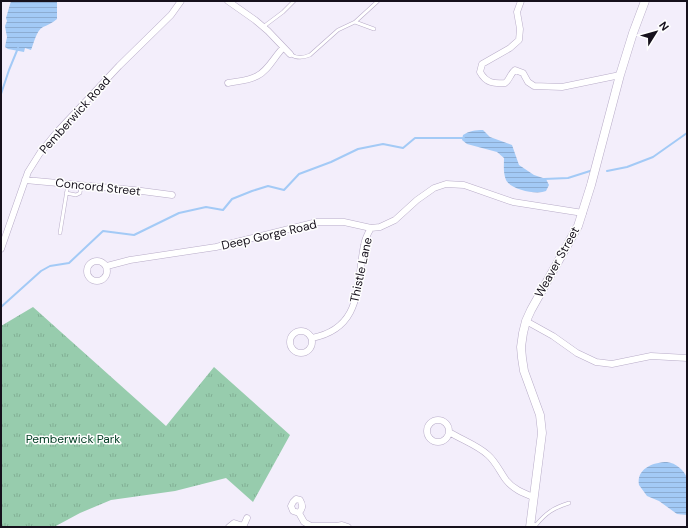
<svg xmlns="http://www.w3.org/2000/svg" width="688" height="528" viewBox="0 0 688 528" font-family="'DM Sans',sans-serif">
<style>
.park{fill:url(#park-tufts)}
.water{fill:url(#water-rules)}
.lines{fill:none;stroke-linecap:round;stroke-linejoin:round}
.stream{stroke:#a3caf6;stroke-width:2}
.service-casing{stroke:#b8acc8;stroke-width:4}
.minor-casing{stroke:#b8acc8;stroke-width:7}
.tertiary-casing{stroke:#b8acc8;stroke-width:9}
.service{stroke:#fff;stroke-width:3}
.minor{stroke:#fff;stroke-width:6}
.tertiary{stroke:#fff;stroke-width:8}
.labels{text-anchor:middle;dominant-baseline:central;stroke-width:3;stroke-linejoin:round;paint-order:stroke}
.street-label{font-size:12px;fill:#16111c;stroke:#fefefe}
.park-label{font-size:12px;fill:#064127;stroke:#fefefe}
</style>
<defs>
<pattern id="park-tufts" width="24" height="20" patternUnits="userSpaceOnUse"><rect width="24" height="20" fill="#97ccad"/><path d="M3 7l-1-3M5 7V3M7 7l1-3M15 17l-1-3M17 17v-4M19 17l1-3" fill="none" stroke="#81ae94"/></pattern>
<pattern id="water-rules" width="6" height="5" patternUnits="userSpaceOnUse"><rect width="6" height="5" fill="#a3caf6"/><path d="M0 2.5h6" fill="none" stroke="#8cacd2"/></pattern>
</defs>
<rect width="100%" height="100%" fill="#f3eefb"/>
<path class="park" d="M33,307L166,426L214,367L290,435L253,502L226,478L175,491L111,500L80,513L54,527H1V326Z"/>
<path class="water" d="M11,1H57V19C52,23 48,25 43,27C36,31 34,43 31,50L25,48L24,52L8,49L5,47L7,37L5,26L7,21L6,18Z
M483,130L490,137L512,145L519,165L534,175L546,179L549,185L546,191C537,195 511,190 506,180C503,172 504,166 504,158L497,152L467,144L462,140L463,135C469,131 475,130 483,130Z
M667,462C676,463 684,470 687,478V515L677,514L659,501L647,496L639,485C636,469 653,462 667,462Z"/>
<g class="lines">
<path class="stream" d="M1,94L9,70L18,48
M607,171L627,167L653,157L687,133
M544,179L568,178L590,171
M1,307L41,271L50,266L69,263L103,231L134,235L179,213L206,207L223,210L232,199L252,191L268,186L284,190L299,174L331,162L358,149L383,144L403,148L415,138H464"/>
<g class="service-casing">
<path id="service" d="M355,22L378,1
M263,27L283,12L294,1
M290,54C297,59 303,58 310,55L338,30L355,22L374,29
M66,193L76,195L80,193L81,186
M60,233L68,184
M532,524L536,525C546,513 553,508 569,503"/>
</g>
<g class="minor-casing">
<path id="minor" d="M228,1L255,20L268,31L290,54
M521,1L517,12L520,29L519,40L510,48L482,64L480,72C486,83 494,84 505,83C509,81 510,74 515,70L523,73L528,82L534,86L562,87L620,75
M228,83C238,81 248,81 257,76C268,71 274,57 283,48
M25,180L134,190L172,195
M1,249L28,172L40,153L57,132L119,66L171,15L181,1
M87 271a10 10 0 1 1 20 0a10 10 0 1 1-20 0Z
M107,266L130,260L216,247L317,222H344L371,228L380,227L395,220L417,200L434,188L446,184L464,185L513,202L583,213
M526,321L553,336L577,353L596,362L612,364L651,356L687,358
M290 342a11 11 0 1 1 22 0a11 11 0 1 1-22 0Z
M312,338C363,328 356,285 364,245C365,239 368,233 371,228
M427 431a11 11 0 1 1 22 0a11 11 0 1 1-22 0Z
M449,432C462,440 477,445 488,455C496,462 500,472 506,480C513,489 523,493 533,497
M299,513C303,508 303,505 300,500L296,499L293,502L291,506L293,511L299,513L304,522L311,526H336L342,525L348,527
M229,527L234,523L243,526
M243,527L247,518"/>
</g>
<g class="tertiary-casing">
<path id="tertiary" d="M530,527L542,433L540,415L524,371L522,358L521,347L523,333L526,321L531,310L578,226L591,185L620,75L633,33L645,1"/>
</g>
<use href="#service" class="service"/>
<use href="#minor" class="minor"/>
<use href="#tertiary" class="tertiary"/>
</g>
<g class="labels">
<g class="street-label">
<text transform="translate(75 115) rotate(-48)">Pemberwick Road</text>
<text transform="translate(98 187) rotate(6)">Concord Street</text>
<text transform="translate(269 235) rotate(-13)">Deep Gorge Road</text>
<text transform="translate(557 262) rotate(-61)">Weaver Street</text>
<text transform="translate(361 270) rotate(-78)">Thistle Lane</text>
</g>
<g class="park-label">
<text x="73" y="439">Pemberwick Park</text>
</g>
</g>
<rect width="688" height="528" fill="none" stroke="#16111c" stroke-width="4"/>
<g transform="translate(656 32) rotate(53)" stroke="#fefefe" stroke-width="3" paint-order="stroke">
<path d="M0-3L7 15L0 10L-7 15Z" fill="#16111c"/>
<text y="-6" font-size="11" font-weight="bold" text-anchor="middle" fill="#16111c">N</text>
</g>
</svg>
